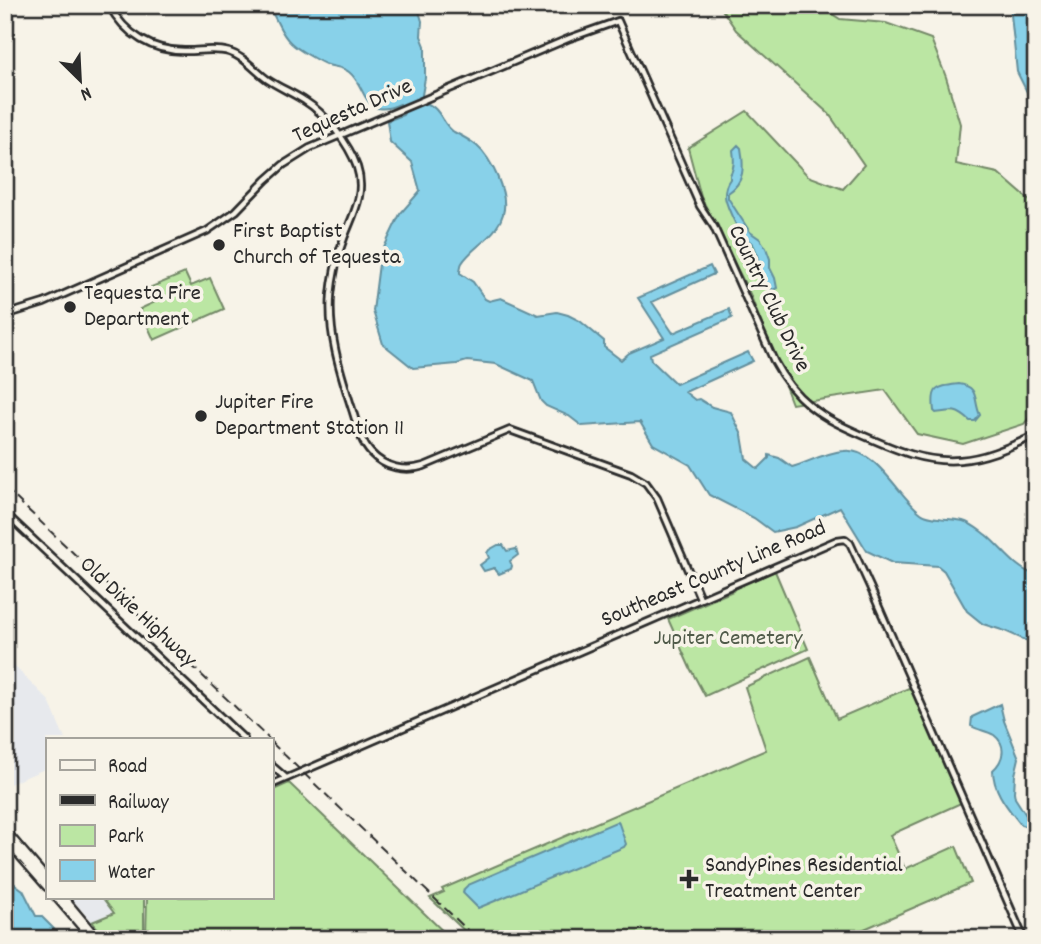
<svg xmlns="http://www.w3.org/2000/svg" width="1041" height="944" viewBox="0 0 1041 944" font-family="Dekko,sans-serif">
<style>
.built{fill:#e7e9ed}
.green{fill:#bbe6a3;stroke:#738867;stroke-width:2}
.water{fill:#88d1e9;stroke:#638f9d;stroke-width:2}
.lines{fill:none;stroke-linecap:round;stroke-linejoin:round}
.tertiary-casing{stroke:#2b2b2b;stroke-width:10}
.primary-casing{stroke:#2b2b2b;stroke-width:11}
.tertiary{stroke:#f7f3e8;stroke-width:4.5}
.primary{stroke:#f7f3e8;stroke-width:6}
.rail{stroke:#2b2b2b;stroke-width:2;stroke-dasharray:10 5;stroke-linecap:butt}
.poi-dot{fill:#2b2b2b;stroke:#f7f3e8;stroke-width:2.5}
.labels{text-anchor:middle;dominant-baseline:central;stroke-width:7;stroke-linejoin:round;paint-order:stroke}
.street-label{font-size:23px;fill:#2b2b2b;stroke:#f7f3e8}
.poi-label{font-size:23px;fill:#2b2b2b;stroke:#f7f3e8;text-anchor:start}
.park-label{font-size:23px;fill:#4f5a49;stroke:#f7f3e8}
</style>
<rect width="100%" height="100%" fill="#f7f3e8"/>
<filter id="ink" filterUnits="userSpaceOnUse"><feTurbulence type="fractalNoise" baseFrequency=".0143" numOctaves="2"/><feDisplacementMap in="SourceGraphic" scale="14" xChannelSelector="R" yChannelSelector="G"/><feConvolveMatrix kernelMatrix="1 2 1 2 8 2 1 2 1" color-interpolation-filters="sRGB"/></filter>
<g filter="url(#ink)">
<path class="built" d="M5,656L49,701L65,739H47V768L5,786Z
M70,897H102L115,913L92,922Z"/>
<path class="green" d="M719,5H818L840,19L886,23L931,39L946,77L960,124L956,164L998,173L1036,206V410L1024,424L963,444L917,434L885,390L792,404L750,294L701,197L688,148L747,111L808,176L843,189L864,165L829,114L736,30Z
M185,273L191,286L210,278L224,309L154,340L140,309L155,302L149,288Z
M775,571L808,649L705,696L690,668L668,619L733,591L735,588Z
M810,657L837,719L911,687L961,803L890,835L905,869L956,846L971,883L848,936V939H473L430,898L444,892L442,889L766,750L745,687Z
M289,783L451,939H417L415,936H405L399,939H143L146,935L147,897H271V791Z
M102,897H118L123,899L129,897H144V935L141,939H107L92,922L114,913Z"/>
<path class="water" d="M261,5H417L422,21L421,36L425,46V78L422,95L425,103C441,107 442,125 454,132C462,136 470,140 477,146C491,158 509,194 503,214C502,218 499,224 496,228C488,240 469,251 462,263C461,264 460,271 460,273L473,282L485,299L489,301L501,298L538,315L557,312L568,315L580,321L604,341V347L621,360L629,353L664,338L638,298L710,266L714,274L652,302L673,333L729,309L732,318L650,354L651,360L676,384L748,352L753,361L685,392L695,400L699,399L712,407L731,412L742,435L746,459L758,469L769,458V455L779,458L792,467C809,462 826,452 844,451C876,447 898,496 921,513C930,520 952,518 963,521C971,523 979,530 986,535C1002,548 1016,570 1036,575V645L1005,631L983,624L967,611L944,571L938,566L892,563L867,551L840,507L796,527L773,532L754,518L709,495L690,465L653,444L640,422L582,426L569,416L546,406L541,401L533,381L496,364L467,361L457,364L413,368L383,344L373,311L380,256L400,214L420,191L412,162L390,142L387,121L403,115L405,111L400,104C361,121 368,87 349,72C343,67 335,67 328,65C321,63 297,49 291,43C282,35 279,25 274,16C271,11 266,8 261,5Z
M1010,5H1036V110L1017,72Z
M738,145L741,148C744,167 745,182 728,193V198L750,232L760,239L766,248L770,259V268L775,278L777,288L773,290C758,282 760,258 754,246C751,241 745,239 742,235C737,228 724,202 725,194C725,188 727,183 730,179V175C735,167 734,158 733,150Z
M959,384C980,387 973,400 980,415L975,421H970C957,409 953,410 936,413L934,411C931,387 936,387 959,384Z
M498,545H503L507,551L516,549L518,555L510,561L512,566L511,569L499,574L494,568L484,571L480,565L489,558L487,553L489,550Z
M1000,704L1004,721L1019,758L1015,775L1014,792L1015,798L1031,823L1030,827L1021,825C1009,809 993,792 993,770C1004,760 1007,745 994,735C987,731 978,730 971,726L972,717Z
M618,821L626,844L624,847L483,906L478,908L463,893L464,889L468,885Z
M5,877L23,890L36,916H41L54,929L44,939H5Z"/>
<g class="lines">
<g class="tertiary-casing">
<path id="tertiary" d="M109,5C125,35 153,52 187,51C201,51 216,48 229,52C245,57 255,71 268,80C280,88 293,93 305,101C326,114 349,144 357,167C366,194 353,214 344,238C337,256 333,275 331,295C328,335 340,371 352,409C357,424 360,441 371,453C385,468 405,472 424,466L510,430L631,474L646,483L657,498L700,598
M5,315L44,303L207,231L236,211L266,180L283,165L310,148L570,38L618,21L700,206L714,227L774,361C783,378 795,394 810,406C826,419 844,427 862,435C894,449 924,463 960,460C987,458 1011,446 1036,435
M5,513L244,739
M271,765L286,778
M271,785L837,540L845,539L850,543L871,589L1024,939"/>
</g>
<g class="primary-casing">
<path id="primary" d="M5,830L47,879
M5,839L47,887
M56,897L92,939
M63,897L98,939"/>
</g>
<use href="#tertiary" class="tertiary"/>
<use href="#primary" class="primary"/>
<path class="rail" d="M5,488L269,739
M271,742L477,939"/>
</g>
</g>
<g class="poi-dot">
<circle cx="219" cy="245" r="7"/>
<circle cx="70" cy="307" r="7"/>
<circle cx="201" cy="416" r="7"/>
<path d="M685.5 868.5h7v7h7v7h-7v7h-7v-7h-7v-7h7z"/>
</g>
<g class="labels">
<g class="street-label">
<text transform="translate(353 112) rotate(-24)">Tequesta Drive</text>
<text transform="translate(768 299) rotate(64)">Country Club Drive</text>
<text transform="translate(714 575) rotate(-23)">Southeast County Line Road</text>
<text transform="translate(137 613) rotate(43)">Old Dixie Highway</text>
</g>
<g class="poi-label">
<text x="233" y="232">First Baptist<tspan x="233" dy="26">Church of Tequesta</tspan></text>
<text x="84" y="294">Tequesta Fire<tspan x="84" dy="26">Department</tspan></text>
<text x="215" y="403">Jupiter Fire<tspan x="215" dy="26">Department Station 11</tspan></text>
<text x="705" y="866">SandyPines Residential<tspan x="705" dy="26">Treatment Center</tspan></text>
</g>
<g class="park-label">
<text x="728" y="639">Jupiter Cemetery</text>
</g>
</g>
<rect width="1041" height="944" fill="none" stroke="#f7f3e8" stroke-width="28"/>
<rect x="14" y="14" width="1013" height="916" fill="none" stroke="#2b2b2b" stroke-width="2.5" filter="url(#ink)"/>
<rect x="46" y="738" width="228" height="161" fill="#f7f3e8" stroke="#a5a39c" stroke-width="2"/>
<rect x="60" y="760" width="35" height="10" fill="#f7f3e8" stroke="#a5a39c" stroke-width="2"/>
<text x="108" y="772" font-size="21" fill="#2b2b2b">Road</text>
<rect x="60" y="795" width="35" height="10" fill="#2b2b2b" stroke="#a5a39c" stroke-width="2"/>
<text x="108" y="808" font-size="21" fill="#2b2b2b">Railway</text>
<rect x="60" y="825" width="35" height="21" fill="#bbe6a3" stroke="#a5a39c" stroke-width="2"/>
<text x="108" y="842" font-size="21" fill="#2b2b2b">Park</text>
<rect x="60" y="860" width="35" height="21" fill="#88d1e9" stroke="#a5a39c" stroke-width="2"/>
<text x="108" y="878" font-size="21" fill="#2b2b2b">Water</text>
<g transform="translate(80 80) rotate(156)" stroke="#f7f3e8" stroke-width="5" paint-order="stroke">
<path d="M0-5L12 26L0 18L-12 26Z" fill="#2b2b2b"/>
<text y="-10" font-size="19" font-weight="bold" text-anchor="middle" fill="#2b2b2b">N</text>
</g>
</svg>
